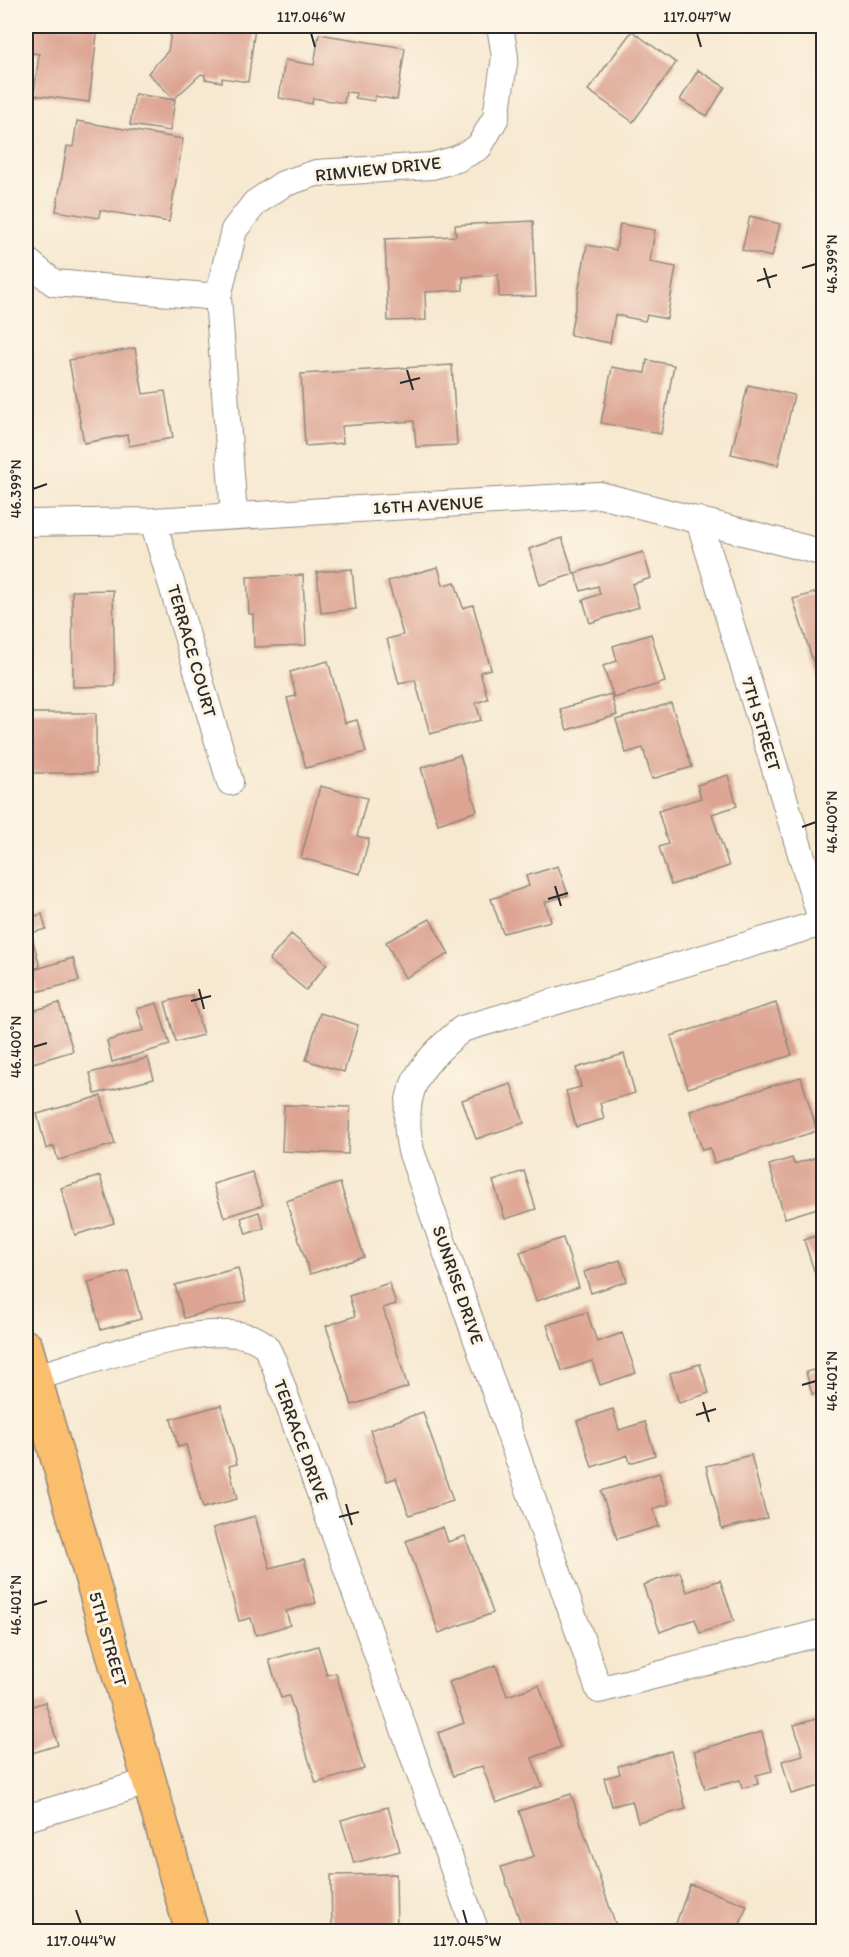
<svg xmlns="http://www.w3.org/2000/svg" width="849" height="1957" viewBox="0 0 849 1957" font-family="Itim,sans-serif">
<style>
.building{fill:#dda493}
.lines{fill:none;stroke-linecap:round;stroke-linejoin:round}
.service-casing{stroke:#918a7e;stroke-width:15}
.minor-casing{stroke:#918a7e;stroke-width:28}
.primary-casing{stroke:#918a7e;stroke-width:36}
.service{stroke:#fff;stroke-width:12}
.minor{stroke:#fff;stroke-width:26}
.primary{stroke:#fabe6d;stroke-width:33}
.ticks{fill:none;stroke:#2b2b2b;stroke-width:2}
.labels{text-anchor:middle;dominant-baseline:central;stroke-width:6;stroke-linejoin:round;paint-order:stroke}
.street-label{font-size:18px;fill:#2b2b2b;stroke:#fcf5e5}
.neatline{fill:none;stroke:#2b2b2b;stroke-width:2}
.ticks-label{font-size:15px;text-anchor:middle;fill:#2b2b2b}
</style>
<rect width="100%" height="100%" fill="#fcf5e5"/>
<filter id="ink" filterUnits="userSpaceOnUse"><feTurbulence type="fractalNoise" baseFrequency=".0167" numOctaves="2"/><feDisplacementMap in="SourceGraphic" scale="12" xChannelSelector="R" yChannelSelector="G"/><feConvolveMatrix kernelMatrix="1 2 1 2 8 2 1 2 1" color-interpolation-filters="sRGB"/></filter>
<filter id="wash" filterUnits="userSpaceOnUse"><feTurbulence type="fractalNoise" baseFrequency=".008" numOctaves="4" result="noise"/><feDisplacementMap in="SourceGraphic" scale="24" xChannelSelector="R" yChannelSelector="G"/><feGaussianBlur stdDeviation="1.35" result="paint"/><feColorMatrix in="noise" values="0 0 0 0 0 0 0 0 0 0 0 0 0 0 0 0 0 1.4 0 .05"/><feComposite in="paint" operator="in"/></filter>
<g filter="url(#wash)">
<rect width="100%" height="100%" fill="#f7e8d0"/>
<g id="blocks">
<path class="building" d="M26,26H98L89,102L34,95L39,54L26,52Z
M172,26L255,27L248,82L222,78V82L205,79V75L201,74L174,99L148,73L168,51Z
M632,31L676,63L633,122L588,90Z
M319,34L405,48L397,100L375,96L374,101L355,98L356,93L346,92L344,103L313,98L312,104L279,98L285,60L314,65Z
M698,70L725,87L707,116L680,100Z
M135,94L175,100L170,131L130,125Z
M77,121L183,139L169,222L100,210L99,218L56,211L67,146L73,147Z
M750,216L780,224L772,257L742,250Z
M533,221L536,296L499,297L498,275L463,277V290L425,292L426,320L388,321L385,239L456,236L455,225Z
M620,224L655,230L650,262L676,267L667,319L647,315L645,321L615,315L610,343L570,335L587,245L616,250Z
M135,348L143,394L165,391L173,438L129,446L127,435L84,443L69,360Z
M647,360L674,365L661,434L601,423L612,367L645,373Z
M452,365L457,445L416,447L414,421L342,426L343,443L305,446L301,374Z
M748,385L794,395L778,465L731,454Z
M562,538L574,574L540,585L529,549Z
M643,552L651,578L632,584L639,607L590,623L583,600L600,594L598,586L581,591L575,573Z
M438,567L443,585L455,582L463,608L473,605L491,669L480,672L488,699L476,703L481,720L430,734L415,680L399,684L387,639L403,635L388,581Z
M352,569L356,609L321,613L317,572Z
M303,575L306,645L254,647L253,614H249L247,577Z
M113,590L115,686L73,687L72,591Z
M824,590V685L821,686L793,599Z
M651,634L665,682L614,698L603,666L617,661L613,646Z
M328,661L345,723L357,720L366,752L306,768L287,698L296,696L290,672Z
M611,694L617,715L567,730L560,709Z
M671,703L692,767L652,779L643,748L626,753L616,720Z
M26,713H96V773H26Z
M460,755L477,811L438,824L421,768Z
M728,775L737,806L712,814L729,866L671,885L659,847L668,844L658,811L701,798L697,785Z
M320,786L367,798L357,836L369,839L360,874L301,858Z
M558,866L568,895L545,902L551,921L503,933L491,899L529,886L526,876Z
M42,914L46,929L31,933L40,967L26,971V919Z
M430,919L449,954L405,978L386,942Z
M291,934L327,964L306,990L269,960Z
M73,958L79,981L36,992L30,971Z
M192,995L203,1035L176,1042L165,1002Z
M59,1003L73,1051L33,1063L26,1038V1013Z
M157,1003L170,1045L112,1062L107,1041L144,1030L137,1009Z
M776,1003L792,1055L688,1088L671,1036Z
M320,1013L358,1025L344,1072L306,1060Z
M624,1054L635,1093L600,1103L604,1119L576,1127L566,1091L581,1087L576,1068Z
M148,1058L154,1079L95,1094L90,1073Z
M801,1077L817,1131L714,1163L710,1148L702,1150L690,1111Z
M511,1084L524,1123L476,1139L462,1100Z
M101,1096L115,1144L58,1160L54,1146L46,1149L37,1114Z
M284,1105L350,1107L348,1154L282,1151Z
M824,1155V1206L785,1218L769,1165L792,1158L794,1164Z
M524,1171L536,1209L505,1219L493,1181Z
M252,1172L263,1205L224,1217L213,1184Z
M100,1176L114,1223L75,1235L61,1188Z
M340,1183L364,1257L310,1274L286,1201Z
M259,1212L264,1228L246,1234L241,1218Z
M824,1233V1298H823L804,1240Z
M563,1238L579,1287L536,1301L520,1252Z
M620,1260L627,1281L591,1293L584,1272Z
M238,1268L246,1301L184,1318L175,1285Z
M128,1271L141,1319L101,1330L88,1282Z
M389,1283L396,1304L383,1308L408,1387L352,1405L326,1326L355,1316L349,1296Z
M587,1312L597,1342L622,1333L636,1373L600,1385L592,1361L562,1371L547,1325Z
M700,1364L709,1393L679,1403L670,1373Z
M824,1367V1391L812,1394L806,1372Z
M221,1405L237,1464L229,1466L237,1499L203,1508L186,1445L178,1447L171,1419Z
M613,1409L619,1430L645,1422L655,1455L630,1463L628,1455L592,1467L577,1421Z
M423,1412L453,1501L409,1515L396,1478L387,1481L370,1430Z
M751,1455L767,1518L722,1529L706,1466Z
M659,1473L669,1504L653,1509L659,1526L617,1539L601,1491Z
M255,1516L270,1568L304,1559L316,1603L286,1611L290,1625L256,1635L251,1618L239,1621L213,1528Z
M443,1527L448,1542L465,1536L493,1613L439,1633L406,1541Z
M680,1572L687,1592L720,1580L734,1621L700,1633L695,1619L660,1632L643,1585Z
M318,1646L327,1675L336,1673L364,1769L316,1783L289,1696L281,1698L269,1660Z
M496,1665L507,1696L539,1685L561,1747L532,1758L542,1786L496,1803L482,1766L453,1776L438,1733L464,1723L449,1682Z
M45,1702L58,1745L26,1755V1708Z
M824,1717V1758L820,1759L824,1785L791,1794L782,1761L803,1755L794,1725Z
M762,1732L772,1771L756,1775L758,1784L742,1788L740,1780L705,1789L694,1751Z
M671,1751L686,1809L638,1822L632,1801L612,1806L604,1778L620,1774L618,1766Z
M571,1794L618,1932H524L501,1867L534,1856L519,1811Z
M388,1807L400,1851L354,1863L341,1820Z
M396,1874L397,1932H332L331,1875Z
M690,1884L747,1905L737,1932H673Z"/>
</g>
</g>
<g filter="url(#ink)">
<use href="#blocks" fill-opacity="0" stroke="#918a7e" stroke-width="1.5"/>
<g class="lines">
<g class="service-casing">
<path id="service" d="M26,1928V1932"/>
</g>
<g class="minor-casing">
<path id="minor" d="M26,260L54,283L218,297
M234,516L218,297L234,230L255,203L283,184L316,173L432,166L457,159L479,147L496,117L505,57L500,26
M699,520L824,929
M153,521L230,782
M26,523L153,521L600,495L824,553
M822,923L462,1029C418,1066 398,1091 411,1151L599,1690L824,1632
M34,1378C80,1365 226,1310 264,1345C268,1348 270,1356 273,1361L476,1932
M26,1818L148,1782"/>
</g>
<g class="primary-casing">
<path id="primary" d="M26,1347L192,1932"/>
</g>
<use href="#service" class="service"/>
<use href="#minor" class="minor"/>
<use href="#primary" class="primary"/>
</g>
</g>
<path class="ticks" d="M311,33L315,47M697,33L701,47M764,268L770,288M802,268L816,264M757,281L777,275M407,370L413,390M400,383L420,378M33,489L47,484M802,827L816,822M555,886L561,906M548,899L568,893M199,989L204,1009M191,1001L211,996M33,1047L47,1043M802,1385L816,1381M703,1402L709,1422M696,1415L716,1409M346,1504L352,1525M339,1517L359,1512M33,1605L47,1601M76,1910L81,1924M463,1910L467,1924"/>
<g class="labels">
<g class="street-label">
<text transform="translate(378 169) rotate(-6)">RIMVIEW DRIVE</text>
<text transform="translate(428 505) rotate(-3)">16TH AVENUE</text>
<text transform="translate(192 651) rotate(74)">TERRACE COURT</text>
<text transform="translate(761 724) rotate(73)">7TH STREET</text>
<text transform="translate(458 1285) rotate(71)">SUNRISE DRIVE</text>
<text transform="translate(301 1441) rotate(70)">TERRACE DRIVE</text>
<text transform="translate(108 1639) rotate(74)">5TH STREET</text>
</g>
</g>
<rect width="849" height="1957" fill="none" stroke="#fcf5e5" stroke-width="66"/>
<rect x="33" y="33" width="783" height="1891" class="neatline"/>
<g class="ticks-label">
<text x="311" y="22">117.046°W</text>
<text x="697" y="22">117.047°W</text>
<text transform="translate(832 264) rotate(-90)" y="5">46.399°N</text>
<text transform="translate(16 489) rotate(-90)" y="5">46.399°N</text>
<text transform="translate(832 822) rotate(-90)" y="5">46.400°N</text>
<text transform="translate(16 1047) rotate(-90)" y="5">46.400°N</text>
<text transform="translate(832 1381) rotate(-90)" y="5">46.401°N</text>
<text transform="translate(16 1605) rotate(-90)" y="5">46.401°N</text>
<text x="81" y="1946">117.044°W</text>
<text x="467" y="1946">117.045°W</text>
</g>
</svg>
